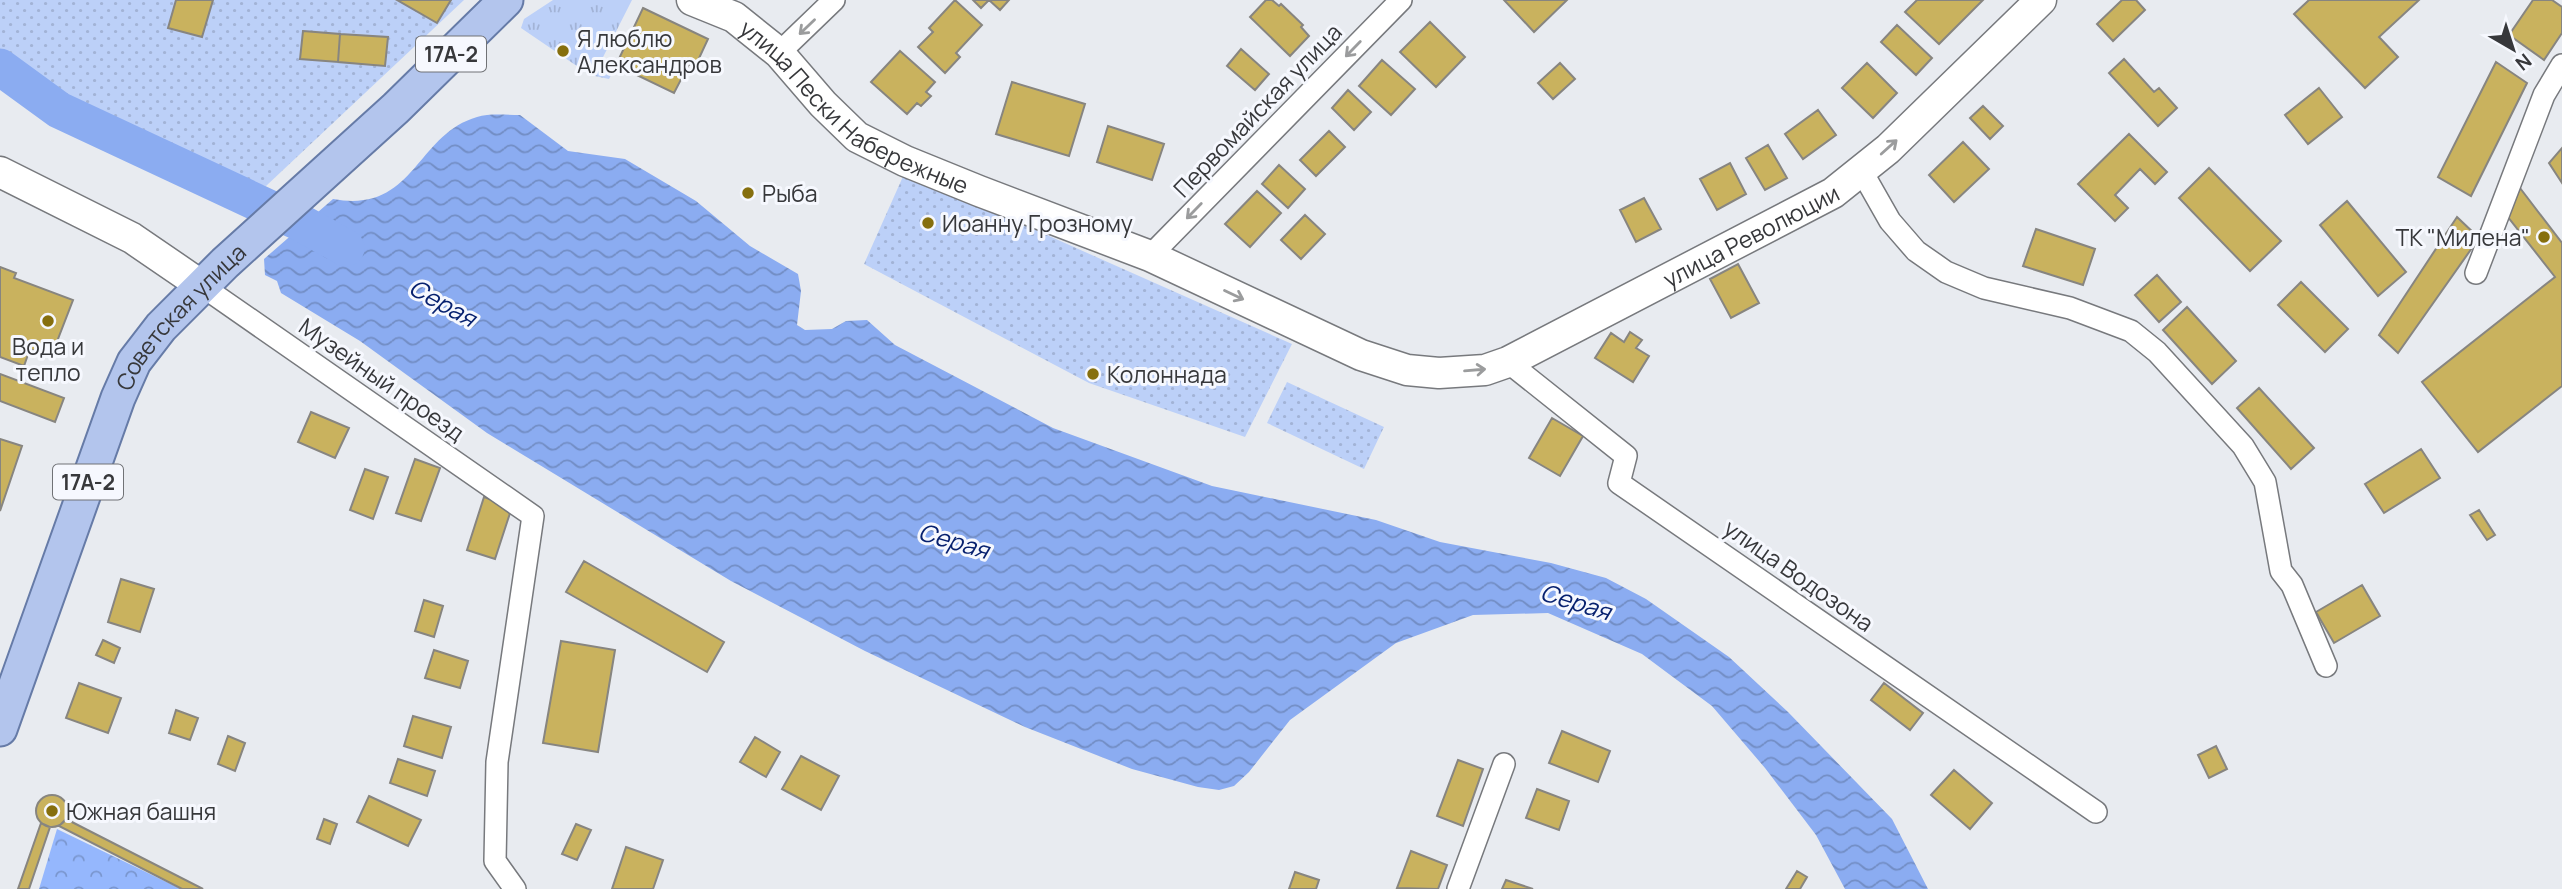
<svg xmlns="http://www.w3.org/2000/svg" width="2562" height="889" viewBox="0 0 2562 889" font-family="Manrope,sans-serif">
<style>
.grass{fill:url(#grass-tufts)}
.forest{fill:url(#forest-crowns)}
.park{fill:url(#park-dots)}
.water{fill:url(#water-waves)}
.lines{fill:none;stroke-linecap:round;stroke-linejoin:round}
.river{stroke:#8bacf1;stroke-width:37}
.building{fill:#c9b25e;stroke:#878580;stroke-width:2}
.street-casing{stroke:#77797d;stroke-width:24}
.secondary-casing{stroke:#77797d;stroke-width:33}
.primary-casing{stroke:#667ba7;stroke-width:37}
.street{stroke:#fff;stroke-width:21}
.secondary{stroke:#fff;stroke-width:30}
.primary{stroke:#b3c5ed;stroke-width:33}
.oneway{stroke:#9b9c9d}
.poi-dot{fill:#866f0e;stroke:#f6f8fe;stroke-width:2.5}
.labels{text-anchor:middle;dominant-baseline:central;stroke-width:6;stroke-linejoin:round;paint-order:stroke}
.shield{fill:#f6f8fe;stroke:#707276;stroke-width:2}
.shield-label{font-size:21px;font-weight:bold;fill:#37383b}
.poi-label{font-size:23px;fill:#37383b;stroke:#f6f8fe;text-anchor:start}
.street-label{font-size:23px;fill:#37383b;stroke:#f6f8fe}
.water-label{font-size:24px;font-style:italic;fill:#07216f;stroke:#f6f8fe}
</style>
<defs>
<pattern id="grass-tufts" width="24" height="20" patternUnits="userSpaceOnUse" patternTransform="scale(1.75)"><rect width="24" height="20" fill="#bcd0f8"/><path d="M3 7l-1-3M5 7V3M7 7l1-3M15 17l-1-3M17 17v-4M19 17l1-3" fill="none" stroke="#a2b3d6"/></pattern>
<pattern id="forest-crowns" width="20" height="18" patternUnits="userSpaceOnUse" patternTransform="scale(1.75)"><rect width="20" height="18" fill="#95b7fd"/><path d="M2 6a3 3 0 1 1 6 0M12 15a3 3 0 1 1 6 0" fill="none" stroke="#7a96ce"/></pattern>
<pattern id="park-dots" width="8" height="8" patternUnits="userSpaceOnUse" patternTransform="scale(1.75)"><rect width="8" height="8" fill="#bcd0f8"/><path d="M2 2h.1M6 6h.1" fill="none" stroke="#a2b3d6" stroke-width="1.8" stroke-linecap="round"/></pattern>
<pattern id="water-waves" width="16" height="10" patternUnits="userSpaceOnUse" patternTransform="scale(1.75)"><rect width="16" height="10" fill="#8bacf1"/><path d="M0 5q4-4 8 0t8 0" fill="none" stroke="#728dc4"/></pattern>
</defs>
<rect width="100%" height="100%" fill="#e8ebf0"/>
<path class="grass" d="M553,0H632L599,65L612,73L609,79L590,75L521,28L524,19Z"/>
<path class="forest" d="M57,829L181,889H39Z"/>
<path class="park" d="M0,0H464L266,186L193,173L12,62L0,53Z
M905,172L1292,344L1245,437L1089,383L864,264Z
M1287,382L1384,427L1364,469L1267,423Z"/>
<path class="water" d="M520,115L568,151L625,159L696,201L750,246L798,274L801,291L797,325L805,330L832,329L846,321L867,320L895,345L1053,428L1212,486L1376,520L1440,542L1551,563L1606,578L1646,599L1729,657L1788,712L1892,819L1928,889H1845L1816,835L1765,768L1712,706L1642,654L1548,613L1473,615L1396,643L1290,720L1249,772L1234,786L1219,790L1198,787L1132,769L1025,727L865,651L731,581L487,433L360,341L281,293L277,281L265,275L264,259L333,199C415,214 415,135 477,117C489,113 507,115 520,115Z"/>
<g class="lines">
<path class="river" d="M0,67L59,110L303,224L346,248"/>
</g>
<path class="building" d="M176,0H213L202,37L168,28Z
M397,0H451L437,23Z
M955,0L982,25L956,53L960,57L945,73L918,47L933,32L929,28Z
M973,0H989L981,8Z
M989,0H1009L1000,10Z
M1266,0H1272L1279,6L1281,4L1303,25L1301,27L1309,36L1290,56L1250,17Z
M1504,0H1567L1534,32Z
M1917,0H1983L1939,44L1905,12Z
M2122,0H2136L2145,10L2113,41L2097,24Z
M2309,0H2419L2379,37L2398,57L2365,88L2294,14Z
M2533,0H2552L2562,7V33L2544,60L2509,35Z
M643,8L708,39L695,67L689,64L674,93L616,65Z
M1430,22L1465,57L1436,87L1400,52Z
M1897,25L1932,58L1916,75L1881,42Z
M303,31L340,34L338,62L300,59Z
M340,34L388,37L385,66L338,62Z
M1241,49L1269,74L1255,90L1227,66Z
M900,51L935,82L926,92L931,96L921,106L917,103L907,114L871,82Z
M2124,59L2154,92L2159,88L2177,108L2158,126L2109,73Z
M1382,60L1415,89L1391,115L1359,86Z
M2496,62L2527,83L2471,196L2438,177Z
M1560,63L1575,79L1553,99L1538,83Z
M1867,63L1897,93L1873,118L1842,88Z
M1012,82L1085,104L1069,156L996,134Z
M2319,88L2342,117L2308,144L2285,115Z
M1348,90L1371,112L1354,130L1332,108Z
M1983,106L2003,126L1990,139L1970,118Z
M1818,110L1836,135L1803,159L1785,134Z
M1108,126L1164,144L1152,180L1097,162Z
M1329,131L1345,147L1316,176L1300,160Z
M2129,134L2167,172L2155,184L2140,169L2115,195L2128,208L2115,221L2078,184Z
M1963,142L1989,169L1954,202L1929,175Z
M1768,145L1787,178L1765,190L1746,158Z
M2562,148V183L2549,163Z
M1730,163L1746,194L1717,210L1700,179Z
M1279,165L1305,189L1288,208L1262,184Z
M2209,168L2281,241L2250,271L2179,198Z
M2520,188L2562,243V386L2478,452L2422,382L2555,277L2508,217Z
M1257,191L1281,213L1250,247L1225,224Z
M1644,198L1661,229L1636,242L1620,210Z
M2347,201L2406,272L2378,296L2320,225Z
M1305,215L1325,234L1301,259L1281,240Z
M2457,217L2479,238L2398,353L2379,335Z
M2036,229L2095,249L2083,285L2023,266Z
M1738,264L1759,303L1731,318L1710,279Z
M0,267L16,273L14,278L73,300L51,357L30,349L24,366L0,357Z
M2157,275L2181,302L2159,322L2135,295Z
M2301,282L2348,329L2325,352L2278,305Z
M2187,307L2236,361L2212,384L2163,330Z
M1630,332L1642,340L1636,348L1649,356L1633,382L1595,358L1611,333L1624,342Z
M0,374L64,398L55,422L0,401Z
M2259,388L2314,448L2291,469L2237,408Z
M311,412L349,428L335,458L298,442Z
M1552,418L1583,436L1560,476L1529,458Z
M0,439L22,446L0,511Z
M2421,449L2440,478L2384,513L2365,484Z
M415,459L440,468L421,521L396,513Z
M365,469L388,477L373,519L350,510Z
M484,497L512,507L495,559L467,550Z
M2479,510L2495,535L2487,540L2470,515Z
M584,561L724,642L707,672L566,592Z
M121,579L154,589L140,632L108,622Z
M2362,585L2380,616L2334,643L2316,612Z
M424,600L443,606L434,637L415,631Z
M103,640L120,648L114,663L96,655Z
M561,641L615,650L598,752L543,743Z
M434,650L468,661L460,688L425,678Z
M79,683L121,698L108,733L66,718Z
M1884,683L1923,713L1910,730L1871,700Z
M176,710L198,718L190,740L169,733Z
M413,716L451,727L442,758L404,746Z
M1562,731L1610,751L1598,782L1549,763Z
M228,736L245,743L235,771L218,764Z
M755,737L780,752L766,777L740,762Z
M2216,746L2227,769L2209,778L2198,755Z
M801,756L839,776L821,810L782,789Z
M398,759L435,771L427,796L390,783Z
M1458,760L1483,769L1463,826L1437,816Z
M1954,770L1992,803L1970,829L1931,795Z
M1537,789L1569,801L1559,830L1526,818Z
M36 811a16 16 0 1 1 32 0a16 16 0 1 1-32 0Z
M369,796L421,820L408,846L357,822Z
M66,819L203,889H182L59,826Z
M324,819L337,824L330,844L317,839Z
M41,823L50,827L29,889H18Z
M576,824L591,830L577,860L562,854Z
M626,847L663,860L653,889H612Z
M1411,851L1447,865L1438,889L1397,888Z
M1797,871L1807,877L1800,889H1786Z
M1295,872L1319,880L1316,889H1289Z
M1506,880L1533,889H1502Z"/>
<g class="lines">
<g class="street-casing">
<path id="street" d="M779,53L834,0
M1861,170L1890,221L1916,251L1946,272L1984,288L2070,308L2131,331L2157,352L2243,446L2265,482L2281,571L2292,585L2326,666
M1150,256L1401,0
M2476,273L2544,95L2562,65
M202,286L533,516L497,762L495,861L515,889
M1508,362L1626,456L1619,483L2096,812
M1458,889L1504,764"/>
</g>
<g class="secondary-casing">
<g id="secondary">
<path id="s1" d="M692,0L734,17L779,53L823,104L857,137L905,161L979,191L1150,256L1361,355L1407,370L1439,373L1485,370L1508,362L1833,193L1888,149L2041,0"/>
<path d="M0,172L132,238L202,286"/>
</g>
</g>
<g class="primary-casing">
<g id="primary">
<path id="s2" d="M0,729L118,398L134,362L161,327L225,263L396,108L506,0"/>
</g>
</g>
<use href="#street" class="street"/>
<use href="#secondary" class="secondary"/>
<use href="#primary" class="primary"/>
</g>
<defs><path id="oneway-shaft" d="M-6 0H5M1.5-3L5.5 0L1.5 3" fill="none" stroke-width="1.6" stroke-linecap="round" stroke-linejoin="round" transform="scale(1.75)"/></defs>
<g class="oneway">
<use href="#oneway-shaft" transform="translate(807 27) rotate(136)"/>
<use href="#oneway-shaft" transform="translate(1353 49) rotate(134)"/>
<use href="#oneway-shaft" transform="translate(1889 147) rotate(-42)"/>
<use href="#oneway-shaft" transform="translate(1194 211) rotate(134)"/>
<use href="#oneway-shaft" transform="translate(1234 295) rotate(25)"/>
<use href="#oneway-shaft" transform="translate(1475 370) rotate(-5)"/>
</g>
<g class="poi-dot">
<circle cx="563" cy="51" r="7"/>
<circle cx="748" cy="193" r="7"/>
<circle cx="928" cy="223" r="7"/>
<circle cx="2544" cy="237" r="7"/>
<circle cx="48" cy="321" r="7"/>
<circle cx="1093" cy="374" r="7"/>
<circle cx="52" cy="811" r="7"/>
</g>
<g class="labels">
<g class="shield">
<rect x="416" y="36.5" width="70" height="35" rx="5"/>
<rect x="53" y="464.5" width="70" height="35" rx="5"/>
</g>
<g class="shield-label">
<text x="451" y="54">17А-2</text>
<text x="88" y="482">17А-2</text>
</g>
<g class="poi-label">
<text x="577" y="38">Я люблю<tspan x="577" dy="26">Александров</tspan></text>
<text x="762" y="193">Рыба</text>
<text x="942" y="223">Иоанну Грозному</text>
<text x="2530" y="237" text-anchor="end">ТК "Милена"</text>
<text x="48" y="346" text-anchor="middle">Вода и<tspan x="48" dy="26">тепло</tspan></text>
<text x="1107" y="374">Колоннада</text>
<text x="66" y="811">Южная башня</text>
</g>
<g class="street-label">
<text stroke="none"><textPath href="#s1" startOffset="198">улица Пески Набережные</textPath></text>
<text transform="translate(1257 110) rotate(-46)">Первомайская улица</text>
<text stroke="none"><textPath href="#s1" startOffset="1192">улица Революции</textPath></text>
<text stroke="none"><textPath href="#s2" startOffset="455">Советская улица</textPath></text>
<text transform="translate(382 379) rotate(35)">Музейный проезд</text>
<text transform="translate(1799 575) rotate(35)">улица Водозона</text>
</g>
<g class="water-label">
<text transform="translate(443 302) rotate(29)">Серая</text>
<text transform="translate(954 540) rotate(16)">Серая</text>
<text transform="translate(1576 601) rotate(17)">Серая</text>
</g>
</g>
<g transform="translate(2513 49) rotate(141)" stroke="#f6f8fe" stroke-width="5" paint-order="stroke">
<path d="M0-5L12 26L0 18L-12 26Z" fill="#37383b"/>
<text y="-10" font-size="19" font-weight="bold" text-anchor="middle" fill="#37383b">N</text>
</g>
</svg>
